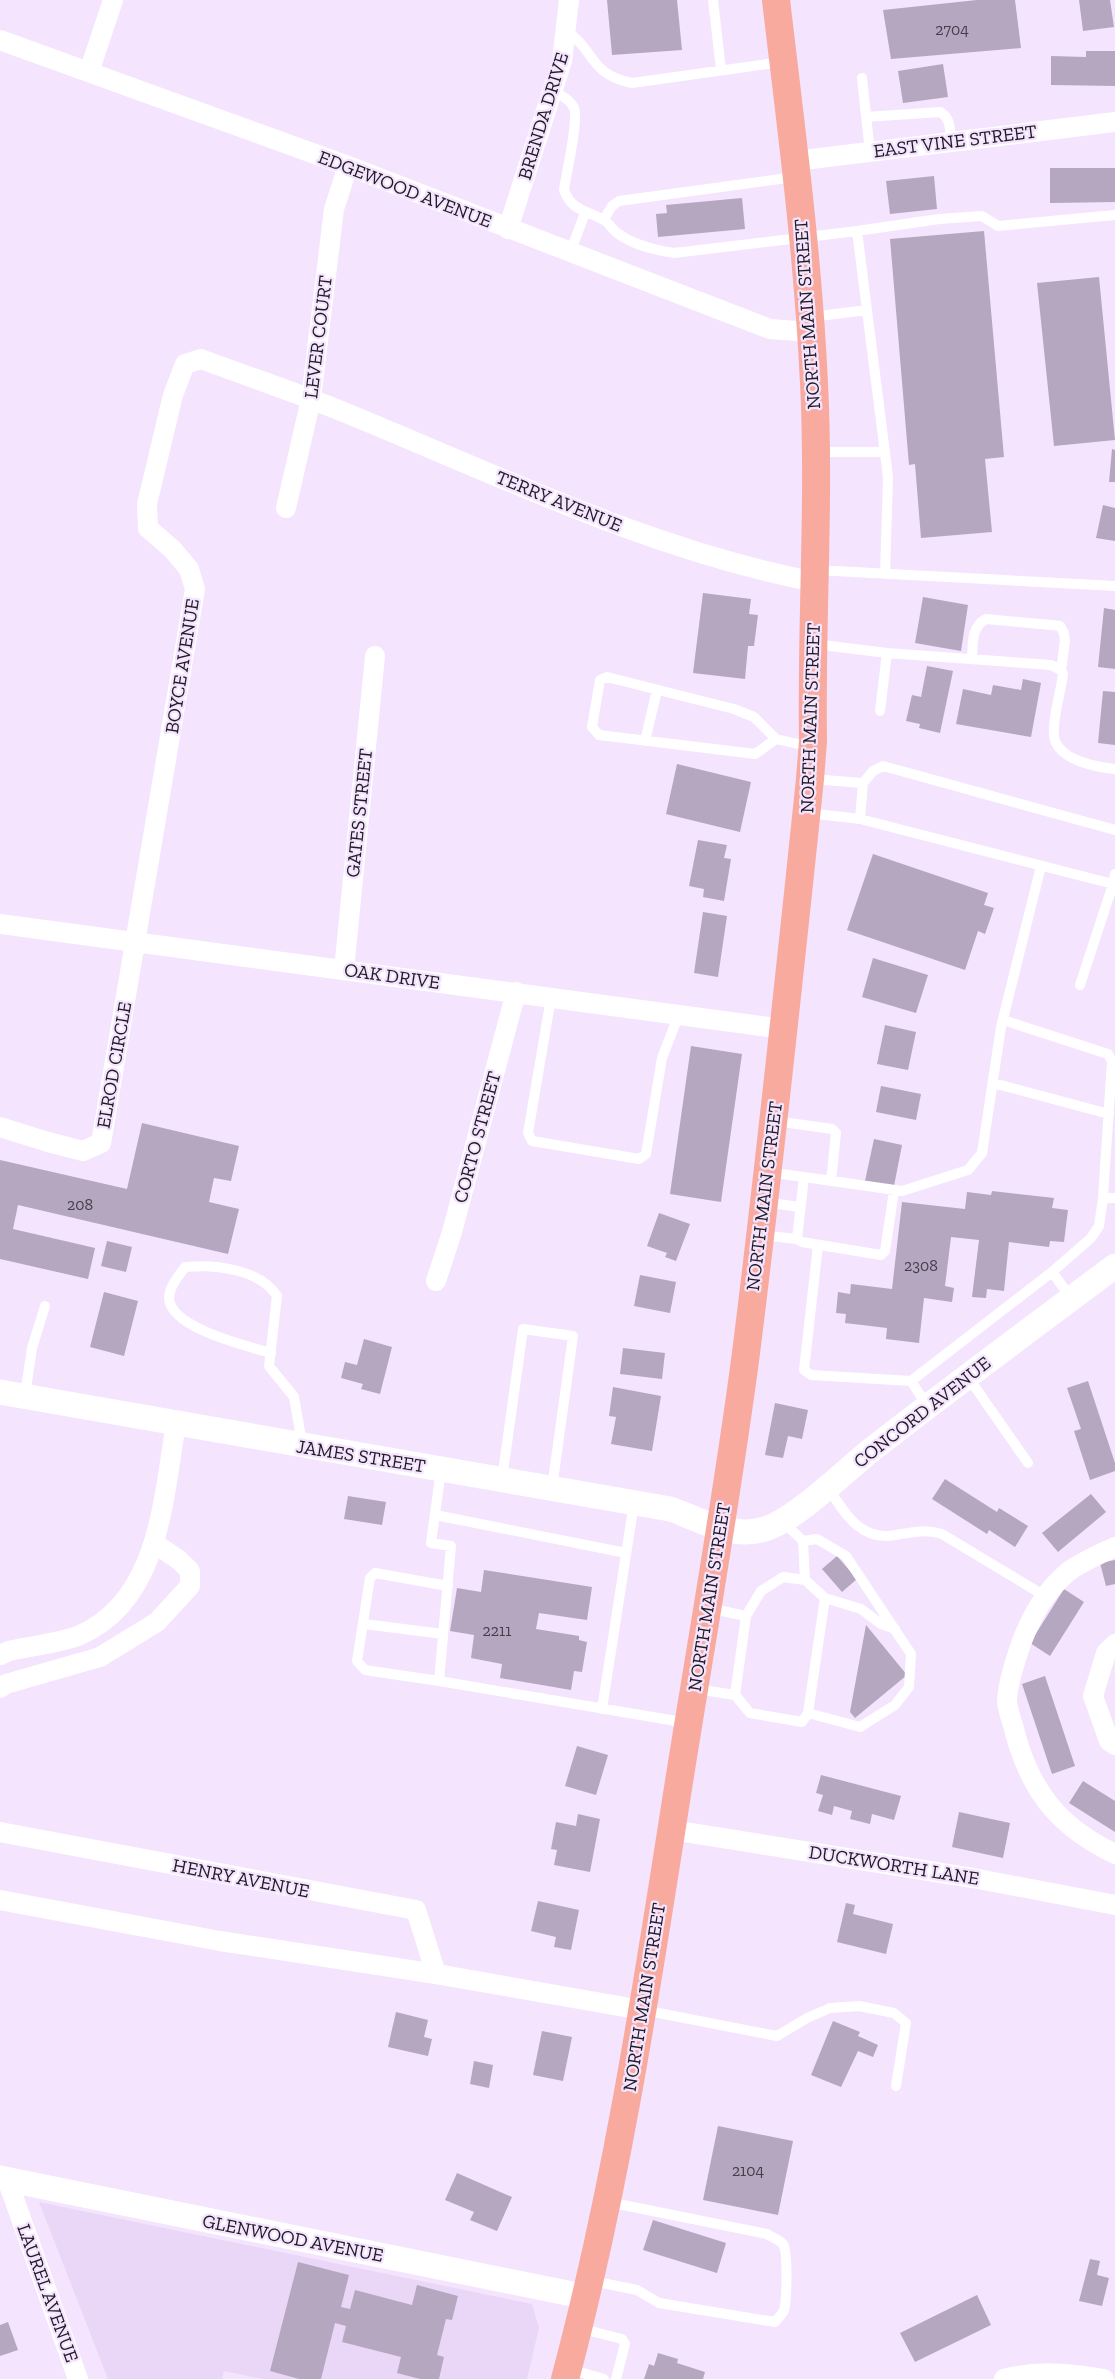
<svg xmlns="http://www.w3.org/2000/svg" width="1115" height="2379" viewBox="0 0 1115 2379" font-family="'Zilla Slab',serif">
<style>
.built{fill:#ead7f7}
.building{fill:#b6a7c0}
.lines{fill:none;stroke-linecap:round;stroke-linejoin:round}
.service{stroke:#fff;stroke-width:10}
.minor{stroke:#fff;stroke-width:20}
.tertiary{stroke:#fff;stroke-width:25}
.primary{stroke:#f8aa9f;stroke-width:28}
.labels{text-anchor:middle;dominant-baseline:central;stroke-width:4.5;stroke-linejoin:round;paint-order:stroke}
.number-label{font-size:16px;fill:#453d4a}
.street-label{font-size:19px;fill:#1f1a23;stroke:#f4e4fe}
</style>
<rect width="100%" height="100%" fill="#f4e4fe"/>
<path class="built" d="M39,2202L532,2304L539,2328L527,2379H262L224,2371L222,2379H108Z"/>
<path class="building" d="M607,0H677L682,50L612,55Z
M977,0H1015L1021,48L891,59L883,10Z
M1079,0H1110L1114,27L1083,31Z
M1086,51H1115V86L1051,85V56L1086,57Z
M943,64L948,97L903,103L898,71Z
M1050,168H1115V202L1050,203Z
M934,176L937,209L890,214L886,181Z
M742,198L745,229L658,237L656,214L667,213L666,205Z
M984,231L1004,457L985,459L992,532L921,538L915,464L909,465L890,239Z
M1099,277L1115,440L1054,446L1037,283Z
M1112,449L1115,450V482H1109Z
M1103,505L1115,508V541L1096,538Z
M703,593L751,599L749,614L758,615L754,646H748L745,679L693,673Z
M923,597L968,605L961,651L915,643Z
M1104,608L1115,610V669L1098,667Z
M927,666L953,671L940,733L919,728L920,724L906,721L912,695L921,697Z
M1023,679L1041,683L1031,737L956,724L963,689L991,695L993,685L1021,690Z
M1103,691L1115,692V745L1098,743Z
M677,764L751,782L740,832L666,814Z
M698,840L727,845L724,858L731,859L724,901L703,897L704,889L689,886Z
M873,854L988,893L984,905L994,908L985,934L978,931L965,970L847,930Z
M703,912L727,916L718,977L694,973Z
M873,958L928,975L916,1013L862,997Z
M885,1025L916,1032L908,1070L877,1064Z
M691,1046L742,1054L721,1202L670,1194Z
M881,1086L921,1094L916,1120L876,1112Z
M142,1123L239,1146L231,1181L214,1178L209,1202L239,1209L228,1254L18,1205L13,1229L95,1248L88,1279L0,1259V1160L127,1189Z
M874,1139L902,1145L894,1186L865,1181Z
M992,1191L1054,1198L1052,1208L1068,1210L1064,1242L1050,1241L1049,1247L1009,1242L1004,1291L987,1289L986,1298L972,1297L979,1240L951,1237L945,1286L954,1288L952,1302L924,1298L919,1343L886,1339L887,1328L845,1323L846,1314L836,1313L838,1292L850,1294L851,1284L892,1289L902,1202L965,1209L967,1192L991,1195Z
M659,1213L690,1224L676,1261L665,1257L667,1253L647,1246Z
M107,1241L132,1247L126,1272L101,1266Z
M640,1275L676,1282L670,1313L634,1306Z
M104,1292L138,1301L124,1356L90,1347Z
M364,1339L392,1347L380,1394L361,1389L363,1384L341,1378L345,1362L357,1365Z
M623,1348L665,1353L662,1379L620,1374Z
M1088,1381L1115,1463V1471L1090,1480L1074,1431L1081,1429L1067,1388Z
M613,1387L661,1396L652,1451L611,1444L616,1417L609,1416Z
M775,1403L808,1410L802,1439L788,1436L783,1458L765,1455Z
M945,1479L997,1512L999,1508L1028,1526L1015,1547L989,1530L987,1534L932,1499Z
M1091,1494L1106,1512L1058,1552L1042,1533Z
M348,1496L386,1502L382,1525L344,1519Z
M837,1556L857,1579L842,1592L822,1569Z
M1115,1560V1584L1106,1586L1100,1563Z
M484,1570L592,1587L587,1620L539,1613L536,1629L579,1636V1640L587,1642L582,1672L574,1671L571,1690L500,1678L502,1664L471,1658L474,1635L450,1631L457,1588L481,1592Z
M1064,1589L1084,1602L1050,1656L1030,1643Z
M866,1625L907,1675L855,1718L850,1712Z
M1045,1676L1075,1766L1052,1774L1022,1684Z
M577,1746L608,1755L596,1795L565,1786Z
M821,1775L901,1796L894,1820L872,1814L870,1824L850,1819L852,1811L834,1806L832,1815L818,1811L823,1795L816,1793Z
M1083,1781L1115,1801V1832L1069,1803Z
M959,1812L1010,1823L1003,1858L952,1847Z
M578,1814L600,1819L590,1872L554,1865L557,1850L551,1849L556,1822L576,1826Z
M538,1901L579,1910L571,1950L554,1947L556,1937L531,1931Z
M846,1903L855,1905L853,1914L893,1924L886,1954L837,1942Z
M396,2012L428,2020L424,2037L432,2039L428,2056L388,2047Z
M833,2021L860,2032L858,2036L878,2045L873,2057L858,2051L841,2087L811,2075Z
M542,2031L572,2037L563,2081L533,2075Z
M474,2061L493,2065L489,2088L470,2084Z
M718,2126L793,2141L778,2215L703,2200Z
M457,2173L512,2197L497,2231L470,2220L474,2212L445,2200Z
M653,2220L726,2243L717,2273L643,2250Z
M1090,2259L1100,2261L1097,2275L1109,2278L1102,2306L1079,2301Z
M298,2262L349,2275L341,2307L350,2309L355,2290L412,2305L417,2285L458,2296L452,2320L446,2319L437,2355L444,2357L439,2379H420L397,2373L401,2357L342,2342L346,2326L335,2323L321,2379H299L270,2371Z
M977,2295L991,2325L915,2362L900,2333Z
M8,2322L18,2350L0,2356V2325Z
M658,2353L678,2359L677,2363L705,2372L703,2379H644L649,2364L654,2366Z"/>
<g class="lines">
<path class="service" d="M713,0L721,70
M566,31C596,50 588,74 632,83L782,62
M862,78L870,152
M552,91C560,95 570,99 574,108C579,119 566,175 564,190C571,210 585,210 602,219C608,221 611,228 616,232C632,245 654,250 674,253L857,231L888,477L885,574
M866,117L940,112C951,118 950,130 951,141
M604,219L612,206L619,201L795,177
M857,231L939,219L982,216L998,226L1115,215
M570,253L585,213
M811,317L867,310
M817,452H884
M816,570L1115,586
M814,644L887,653L1051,665L1061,670L1063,674C1061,692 1052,719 1054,736C1057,760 1096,767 1115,769
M972,659C973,643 971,627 986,619L1051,625L1060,626L1064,633L1065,641L1061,670
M880,711L887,653
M776,739L755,754L599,735L592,727L600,680L607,677L734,709L754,717L776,739L811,747
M645,741L657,690
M811,779L863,783L873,771L883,766L1115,830
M808,813L860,819L1113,884L1115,874
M860,819L863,783
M1080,985L1113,884L1115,885
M551,998L528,1133L532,1141L639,1159L646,1154L662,1058L679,1014
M1003,1020L1108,1054L1112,1061L1103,1198
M993,1083L1109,1114
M775,1121L832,1129L836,1133L831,1181
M767,1172L804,1177
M894,1191L885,1251L881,1255L802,1242L797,1239L804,1177L902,1191L968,1170L982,1153L1001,1027L1041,866
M765,1202L799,1207
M760,1235L797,1239
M818,1245L804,1370L811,1375L911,1381L928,1407
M1052,1272L1091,1238L1099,1226L1103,1198H1115
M271,1353C247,1346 170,1328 169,1298C169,1286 179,1276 185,1267C214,1264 260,1269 277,1296L269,1366L294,1397L302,1443
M968,1377L1028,1463
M911,1381L1052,1272L1072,1299
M25,1395L32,1348L45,1306
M441,1470L431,1543L451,1546L439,1681L688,1723
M502,1479L523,1329L573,1336L552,1488
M828,1487C844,1513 861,1542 896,1535C913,1532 925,1529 942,1534L1045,1596
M435,1515L626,1553
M782,1521L803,1541L805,1580
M803,1541L817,1539L846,1556L911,1654L909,1687L895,1705L860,1727L808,1713
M825,1598L861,1609L881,1624L895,1629
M708,1608L746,1616
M364,1624L443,1634
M439,1681L365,1670L357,1661L370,1578L375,1573L448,1586
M696,1689L735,1695L750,1713L802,1722L808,1713L825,1598L805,1580L783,1577L761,1591L746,1616L735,1695
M602,1709L634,1503
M643,2010L777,2036L807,2018L830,2008L859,2006L894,2013L906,2023L896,2086
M592,2281L637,2290L659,2303L775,2322C778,2318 783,2314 784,2310C787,2301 788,2251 783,2244C780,2240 771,2237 767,2234L608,2202
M579,2328L622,2339L625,2344L616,2379
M569,2369L604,2379"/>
<path class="minor" d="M0,40L348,166L770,329L811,332
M89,72L113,0
M795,161L1115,122
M508,229L562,61L569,0
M286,508L311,399L334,209L348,166
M0,924L783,1029
M344,970L375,656
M0,1127L48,1142L83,1151L101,1143L195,589L189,569L173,550L148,528L147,504L173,395L185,364L201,359C249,377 298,393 346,413C500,476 650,550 815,582
M436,1281L452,1232L516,992
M1115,1547C1100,1554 1081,1562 1068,1572C1046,1590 1032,1615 1022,1641C1016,1658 1008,1681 1007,1700C1007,1710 1013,1723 1015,1733C1031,1792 1059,1827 1115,1854
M1115,1644L1106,1653L1093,1696L1109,1741L1115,1745
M0,1655L9,1651C29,1646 62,1643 80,1635C160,1600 163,1498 176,1424
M0,1688L6,1684L100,1657L157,1622L190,1586V1571L179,1560L154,1543
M672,1830L973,1878L1115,1905
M0,1832L416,1910L436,1974
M0,1900L220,1941L436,1974L642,2010
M7,2179L78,2379
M1004,2379C1037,2370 1071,2373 1104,2379"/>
<path class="tertiary" d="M0,1392L670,1509C700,1519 728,1538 761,1530C791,1524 844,1472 870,1451C951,1388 1033,1327 1115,1266
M0,2178L587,2297"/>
<path class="primary" d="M565,2379C617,2185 647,1986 678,1788C701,1643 727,1499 746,1353C770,1162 790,971 810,779L813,741C811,621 820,502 814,383C808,255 791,127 776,0"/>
</g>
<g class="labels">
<g class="number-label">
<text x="952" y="29">2704</text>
<text x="80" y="1204">208</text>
<text x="921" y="1265">2308</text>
<text x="497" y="1630">2211</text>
<text x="748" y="2170">2104</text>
</g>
<g class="street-label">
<text transform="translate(543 116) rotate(-73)">BRENDA DRIVE</text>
<text transform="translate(955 141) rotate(-7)">EAST VINE STREET</text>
<text transform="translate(405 189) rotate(21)">EDGEWOOD AVENUE</text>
<text transform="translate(807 314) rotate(-94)">NORTH MAIN STREET</text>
<text transform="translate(318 337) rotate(-83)">LEVER COURT</text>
<text transform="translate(559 501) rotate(22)">TERRY AVENUE</text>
<text transform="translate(182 666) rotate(-81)">BOYCE AVENUE</text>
<text transform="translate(810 718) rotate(-88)">NORTH MAIN STREET</text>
<text transform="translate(359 813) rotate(-84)">GATES STREET</text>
<text transform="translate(392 976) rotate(8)">OAK DRIVE</text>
<text transform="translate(114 1065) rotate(-80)">ELROD CIRCLE</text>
<text transform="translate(477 1137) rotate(-75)">CORTO STREET</text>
<text transform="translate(764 1196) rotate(-83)">NORTH MAIN STREET</text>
<text transform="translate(922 1412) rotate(-38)">CONCORD AVENUE</text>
<text transform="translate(361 1456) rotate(9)">JAMES STREET</text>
<text transform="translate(709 1597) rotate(-81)">NORTH MAIN STREET</text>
<text transform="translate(894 1865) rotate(9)">DUCKWORTH LANE</text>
<text transform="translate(241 1878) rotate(11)">HENRY AVENUE</text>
<text transform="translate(644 1997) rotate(-81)">NORTH MAIN STREET</text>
<text transform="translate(293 2238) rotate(11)">GLENWOOD AVENUE</text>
<text transform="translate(48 2293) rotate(70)">LAUREL AVENUE</text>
</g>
</g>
</svg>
